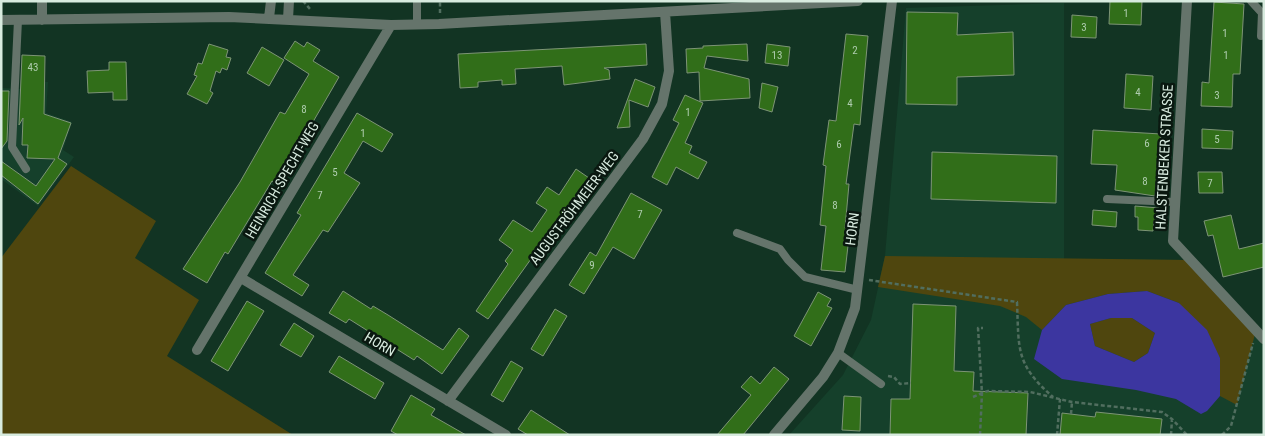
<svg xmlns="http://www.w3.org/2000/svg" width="1265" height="436" viewBox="0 0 1265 436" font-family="'Roboto Condensed',sans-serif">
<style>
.built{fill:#15402b}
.green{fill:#4f460e}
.water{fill:#3c36a0;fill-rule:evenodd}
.building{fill:#316e19;stroke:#7d9476}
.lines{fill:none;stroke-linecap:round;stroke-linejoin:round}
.path{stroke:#516e5f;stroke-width:2.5;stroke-dasharray:4 2.5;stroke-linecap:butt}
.lane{stroke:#65746b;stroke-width:8}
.street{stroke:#65746b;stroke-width:10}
.labels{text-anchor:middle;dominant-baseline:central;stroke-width:5;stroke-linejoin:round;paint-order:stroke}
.number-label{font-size:11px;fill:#aeccae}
.street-label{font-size:14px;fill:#d8ebdf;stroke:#0a1810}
</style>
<rect width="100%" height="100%" fill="#123423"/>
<path class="built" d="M1064,3V259L1190,260L1264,346V435H789L843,375L871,320L885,256L906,8Z
M22,81L48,82L46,113L72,122L63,150L74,157L38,206L1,179V88L22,89Z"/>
<path class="green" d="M71,166L156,221L135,258L199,300L167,356L293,435H1V258Z
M885,256L1190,260L1256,330L1237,405L1220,396V358L1179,303L1147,291L1108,294L1066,305L1042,330L1026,317L1000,306L878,287Z
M1111,318H1132L1155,333L1148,353L1134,362L1095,346L1090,324Z"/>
<path class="water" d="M1147,291L1179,303L1207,330L1220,358V396L1207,411L1201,414L1176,399L1136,390L1062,379L1034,359L1042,330L1066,305L1108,294ZM1111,318H1132L1155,333L1148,353L1134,362L1095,346L1090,324Z"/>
<path class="building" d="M1110,1H1142L1141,25L1109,24Z
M1214,2L1244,4L1240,74H1233L1232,107L1201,106L1202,82L1209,83Z
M907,12L958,13L957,35L1013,32L1014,75L957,77V105L906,104Z
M1072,15L1097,17L1096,38L1071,37Z
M846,34L868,36L860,125L854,124L846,184H849L845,228H850L845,272L821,270L826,226L820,225L826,166L823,165L829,120L836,121Z
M295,41L304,47L307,42L320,50L313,61L339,77L277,184L272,181L228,254L225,252L207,283L183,269L240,182L280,112L285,114L309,74L284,58Z
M209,44L228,50L226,57L231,58L227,70L222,68L220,73L216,71L210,91L213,93L207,104L187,94L197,76L194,75L198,63L202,64Z
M646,44L647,65L604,68L609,70L610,79L564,85L562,66L515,69L516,84L502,85V80L478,82V87L460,88L458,54Z
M747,44L748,61L707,56L704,68L749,79L750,98L700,101L699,72L687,73L686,49L703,48V46Z
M767,44L790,47L788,66L765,63Z
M262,47L284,60L269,86L247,73Z
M22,55L45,56L44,114L71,123L58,158L67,164L38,204L1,175V161L36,186L55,159L27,158L28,145H22L23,118L19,125Z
M109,62H126L127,100H113V92L88,93L87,71L109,70Z
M1126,74L1153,76L1151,110L1124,108Z
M635,79L655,87L648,107L629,100L630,127L617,128Z
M762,83L778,87L772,112L759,108Z
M1,91H9L7,141L1,149Z
M685,95L703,103L685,143L692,146L689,153L707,162L698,179L676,167L667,185L652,177L679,123L673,120Z
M357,113L393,134L382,152L363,141L344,173L360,183L328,232L323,230L293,275L309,285L302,296L265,273L301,215L297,213Z
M1202,129L1233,131L1232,149L1202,148Z
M1093,130L1161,134L1155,196L1115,190L1117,165L1091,164Z
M932,152L1057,156L1056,203L931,199Z
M576,169L589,178L488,319L476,311L508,264L505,261L513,250L499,240L513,220L532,232L547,210L536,203L547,187L559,195Z
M1198,172H1222L1223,193H1199Z
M631,193L662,210L634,259L613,247L584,294L569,285L590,252L596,256Z
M1135,206L1159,208V221H1154L1153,231L1138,230V217H1135Z
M1093,210L1117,212L1116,227L1092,225Z
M1231,215L1239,249L1264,243V267L1223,277L1213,235L1208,236L1204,221Z
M343,291L371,309L373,306L388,315L443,350L459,328L469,336L442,374L417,356L414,360L349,319L346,323L329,313Z
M818,292L831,299L827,306L832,308L811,346L794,336Z
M247,301L264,311L228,371L211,361Z
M913,304L956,306L954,371L974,372L973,391L1028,393L1026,435H890L891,399H910Z
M555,309L567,316L543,356L531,349Z
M294,323L314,336L301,357L280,345Z
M339,356L384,383L375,399L329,372Z
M511,361L523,368L503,402L491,395Z
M774,367L789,379L743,435H717L751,395L741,387L751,376L760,384Z
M411,395L435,409L431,415L466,435H398L391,431Z
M844,396L861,397L860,431L842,430Z
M531,410L570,435H528L518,429Z
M1096,412L1162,419L1160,435H1060L1062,413L1095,417Z"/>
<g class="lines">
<path class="path" d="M303,1L310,9
M440,13V1
M869,280L1017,302C1019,349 1015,364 1053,397
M888,376L894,377L900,384L911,383
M973,397L982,393L978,328H983
M1071,414L1072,402
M980,435L982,393L988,391L1030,392L1072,402L1162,412L1172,419L1187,435
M1057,435L1060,399
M1171,435L1172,419
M1222,435L1231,426L1253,343"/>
<path class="lane" d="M1251,1L1262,13L1261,36
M18,20L12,147L26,169
M417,25V1
M1107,199L1175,202
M737,233L780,249L788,260L805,277L858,290
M838,353L881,384"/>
<path class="street" d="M1187,1L1173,241L1264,339
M269,18L271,1
M288,19L289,1
M1,20L229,17L391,25L439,24L858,1
M42,20V1
M241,278L506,435
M197,350L391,25
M448,401L643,139L662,104L669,71L665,12
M774,435L823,377L838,353L855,308L892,1"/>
</g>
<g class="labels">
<g class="number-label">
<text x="1126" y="13">1</text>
<text x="1084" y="27">3</text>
<text x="1225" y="33">1</text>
<text x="855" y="50">2</text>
<text x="777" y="55">13</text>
<text x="1226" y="55">1</text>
<text x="33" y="67">43</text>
<text x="1138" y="92">4</text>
<text x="1217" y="95">3</text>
<text x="850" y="103">4</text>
<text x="304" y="109">8</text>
<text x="688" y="112">1</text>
<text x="363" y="133">1</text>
<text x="1217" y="139">5</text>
<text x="1147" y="143">6</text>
<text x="839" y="144">6</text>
<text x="335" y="172">5</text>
<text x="1145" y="181">8</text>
<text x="1210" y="183">7</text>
<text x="320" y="195">7</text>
<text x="835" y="205">8</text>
<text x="640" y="214">7</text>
<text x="592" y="265">9</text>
</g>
<g class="street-label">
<text transform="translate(1164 157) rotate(-87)">HALSTENBEKER STRASSE</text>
<text transform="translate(282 180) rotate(-60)">HEINRICH-SPECHT-WEG</text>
<text transform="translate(574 208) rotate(-53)">AUGUST-RÖHMEIER-WEG</text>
<text transform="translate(852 229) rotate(-83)">HORN</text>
<text transform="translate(380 344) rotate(31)">HORN</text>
</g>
</g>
<rect width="1265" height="436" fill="none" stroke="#d8ebdf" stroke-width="5"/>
</svg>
